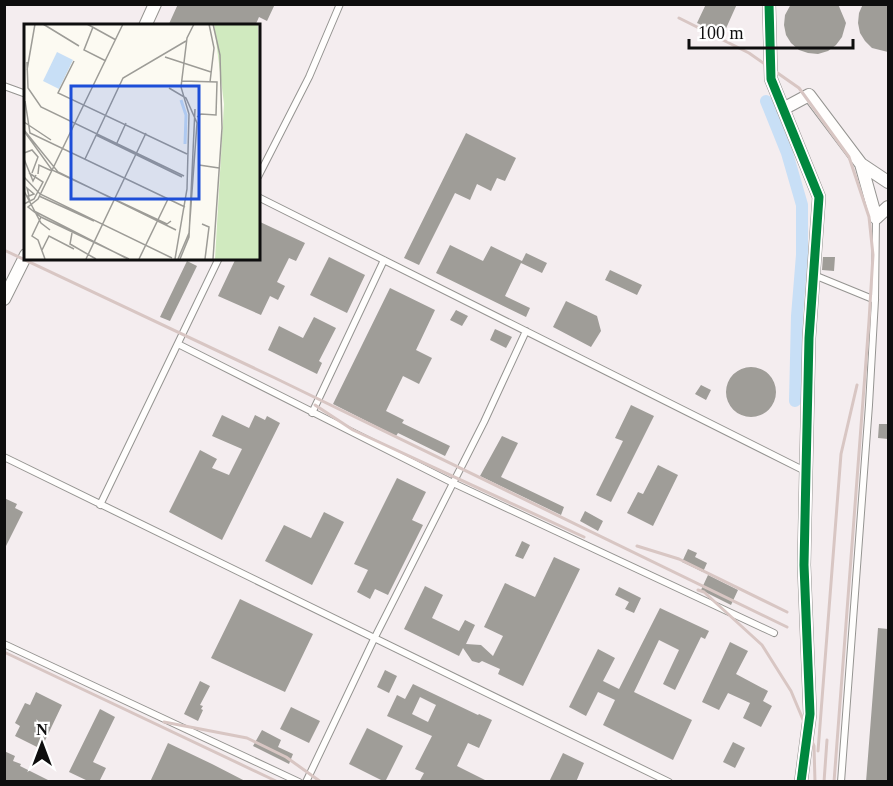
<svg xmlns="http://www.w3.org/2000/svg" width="893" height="786" viewBox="0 0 893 786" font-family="Georgia,serif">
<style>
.industrial{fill:#f4edef;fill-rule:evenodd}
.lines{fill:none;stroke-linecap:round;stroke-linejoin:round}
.canal{stroke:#c8dff6;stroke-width:12}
.building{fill:#9f9d98;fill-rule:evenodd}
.lane-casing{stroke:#959491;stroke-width:8}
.street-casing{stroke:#959491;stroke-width:14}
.lane{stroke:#fffefd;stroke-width:6}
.street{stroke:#fffefd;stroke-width:12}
.rail{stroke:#d8c6c3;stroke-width:3}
.cycleway-casing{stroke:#fff;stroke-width:13}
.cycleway{stroke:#00873e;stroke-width:9}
.inset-river{fill:none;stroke:#c8dff6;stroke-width:3}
.inset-road{fill:none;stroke:#9d9c97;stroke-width:1.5}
.view{fill:#1d4ed8;fill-opacity:0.15;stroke:#1d4ed8;stroke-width:3}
.inset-edge{fill:none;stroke:#0e0e0e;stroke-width:3}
</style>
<rect width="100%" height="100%" fill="#fcfaf2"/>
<path class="industrial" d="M5,5H888V781H5ZM26,26H258V258H26Z"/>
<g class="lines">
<path class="canal" d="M766,101L787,153L802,205V255L797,316L795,401"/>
</g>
<path class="building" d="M178,4H275L267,21L259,17L255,26H168Z
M706,4H737L723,35L697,23Z
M791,4H838L846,23L842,37L836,45L828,51L818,54L808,53L799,50L791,43L786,35L784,25L785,15Z
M863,4H888V52L872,48L865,41L860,33L858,23L859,13Z
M466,133L516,158L505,181L497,178L491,191L477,184L470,200L455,193L419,265L404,258Z
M258,221L305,243L296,261L289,258L277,282L285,286L278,300L270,296L261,315L218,296L236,258H258Z
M450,245L483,261L491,246L522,261L526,253L547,263L542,273L521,263L505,296L530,308L526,317L436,273Z
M329,257L365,275L347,313L310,295Z
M823,257H835L834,271L822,270Z
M187,261L197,266L170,321L160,317Z
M610,270L642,285L637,295L605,280Z
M390,288L435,310L416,350L432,358L419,384L403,376L386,411L404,420L402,423L450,446L445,456L398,433L396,436L333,404Z
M566,301L597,316L601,331L591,347L553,327Z
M456,310L468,316L462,326L450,320Z
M314,317L336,328L319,361L322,363L317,374L268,350L279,326L303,338Z
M495,329L512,337L506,348L490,340Z
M726 392a25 25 0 1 1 50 0a25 25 0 1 1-50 0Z
M701,385L711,390L706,400L695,394Z
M631,405L654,416L611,502L596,495L623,441L615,438Z
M222,415L249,428L255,415L265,420L267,416L280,423L222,540L169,512L200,450L217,459L212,468L229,475L242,449L212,436Z
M879,424H888V439L878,438Z
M502,436L518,443L501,477L564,507L561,515L480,476Z
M658,465L678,475L653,526L627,513L638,492L643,494Z
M397,478L426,492L412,520L423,525L388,595L375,589L370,599L357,592L368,570L354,564Z
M4,498L17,504L15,508L23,512L4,550Z
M585,511L603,521L598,531L580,521Z
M324,512L344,522L312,585L265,561L284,525L311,538Z
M522,541L530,545L523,559L515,556Z
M688,549L697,553L695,557L707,563L703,572L682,562Z
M554,557L580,569L523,686L498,674L500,669L482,661L479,663L472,661L463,648L459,656L404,629L425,586L443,595L432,618L459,631L465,620L475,625L466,644L481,645L493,656L503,636L484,627L505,583L535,597Z
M708,575L738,590L731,605L701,590Z
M619,587L641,598L634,613L625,609L629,602L615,595Z
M240,599L313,634L285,692L211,658Z
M660,608L709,631L705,639L701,637L675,690L663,684L679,650L659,640L634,692L692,720L673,760L603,725L615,700L598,692L586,716L569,707L598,649L615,658L603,681L619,689Z
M878,628L888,629V782H866Z
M730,642L748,651L736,674L768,691L763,701L772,706L761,727L743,718L750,703L728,693L719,710L702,702Z
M385,670L397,676L389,693L377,687Z
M200,681L210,686L200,705L203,706L201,709L203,710L198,721L184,714Z
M413,684L478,715L479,714L492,720L479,748L468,743L457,766L489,782H419L424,773L415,769L432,736L387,716L397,695L405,699ZM420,697L436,705L428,722L412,714Z
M36,692L62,705L41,749L15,736L20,726L15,723L25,703L30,705Z
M291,707L320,721L309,743L280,729Z
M100,709L115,717L93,762L106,768L99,782H90L69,772Z
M367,728L403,746L385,782L349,764Z
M262,730L281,740L278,747L293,754L289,764L253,746Z
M733,742L745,748L735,768L723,762Z
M168,743L212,764L247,782H150Z
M4,751L15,756L13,761L21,764L20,766L52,782H4Z
M563,753L584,763L576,782H549Z"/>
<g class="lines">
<g class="lane-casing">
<path id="lane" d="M4,86L26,94
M258,177L309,77L340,4
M258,197L805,471
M814,275L875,300
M178,344L453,483L774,633
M312,413L384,260
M4,457L669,782
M100,505L219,258
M4,644L299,782
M306,782L374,639L484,422L526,331
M841,782L869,405L875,300L876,218"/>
</g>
<g class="street-casing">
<path id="street" d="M769,4L771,79L819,197L809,338L806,471L804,565L810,714L801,782
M145,26L155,4
M783,109L809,95L861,164L888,182
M861,164L876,218L888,207
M4,299L26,255"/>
</g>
<use href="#lane" class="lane"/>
<use href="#street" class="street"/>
<path class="rail" d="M679,18L749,53L799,88L849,157L869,217L873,255L869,321L834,782
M4,250L275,378L787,627
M315,405L353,430L584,537
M637,546L679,559L787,612
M698,590L704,592L762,645L791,691L814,746L815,782
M4,652L278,782
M164,722L247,738L286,757L321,782
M818,751L841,454L857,385
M824,782L827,740"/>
<g class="cycleway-casing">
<path id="cycleway" d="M769,4L771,79L819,197L809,338L806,471L804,565L810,714L801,782"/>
</g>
<use href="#cycleway" class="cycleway"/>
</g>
<g transform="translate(24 24)">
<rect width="236" height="236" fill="#fcfaf2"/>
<path d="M190,0H234L235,235H191L200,80Z" fill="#d0eabf"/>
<path d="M33,28L49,36L35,65L19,57Z" fill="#c8dff6"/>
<path class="inset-river" d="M157,76L162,91L161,120"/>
<path class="inset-road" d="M19,0L55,22M63,0L92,16M99,0L14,175L4,183L17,193L105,235M185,0L190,24L186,58M69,3L60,26L82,37M141,33L187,48M50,37L34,69L163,130M3,38L4,64L17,83L160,152M3,46L11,0M158,57L193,58L192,91L177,90L173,93M145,64L162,74L173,99L165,209L154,235M1,77L6,109L161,183M0,98L27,116M0,106L34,148L152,206M0,107L28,146L143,200L147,197M72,111L158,153M92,121L102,99M0,129L8,126L14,133L8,149M0,135L9,157L12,151M61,135L99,54L162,17M175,141L195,144M14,150L15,141L28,147M0,153L16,170L148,234M0,167L17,199L26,206M5,172L3,164L10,170L5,172H4L6,177M15,172L70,197M0,180L10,175L19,158L5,149M10,187L104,235M17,193L8,212L14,216L21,235M178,200L185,203L181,235M48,209L46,220L72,235M18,226L25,212L50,225M62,235L122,109M115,235L144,175M151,235L163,165L165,90L157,63L163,14L170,0M156,235L165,213L171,85M189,235L198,104L196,31L189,0"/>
<path class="view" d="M47,62H175V175H47Z"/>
<rect width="236" height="236" class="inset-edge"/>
</g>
<rect width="893" height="786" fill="none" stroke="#0e0e0e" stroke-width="12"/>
<g transform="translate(42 744)" stroke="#ffffff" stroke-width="4.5" paint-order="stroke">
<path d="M0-4.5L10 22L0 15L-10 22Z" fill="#0e0e0e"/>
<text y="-9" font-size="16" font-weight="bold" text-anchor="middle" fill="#0e0e0e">N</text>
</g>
<path d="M689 39v9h164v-9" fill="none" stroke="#0e0e0e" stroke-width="3"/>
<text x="698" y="39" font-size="18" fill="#0e0e0e" stroke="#ffffff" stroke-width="4.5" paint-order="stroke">100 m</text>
</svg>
